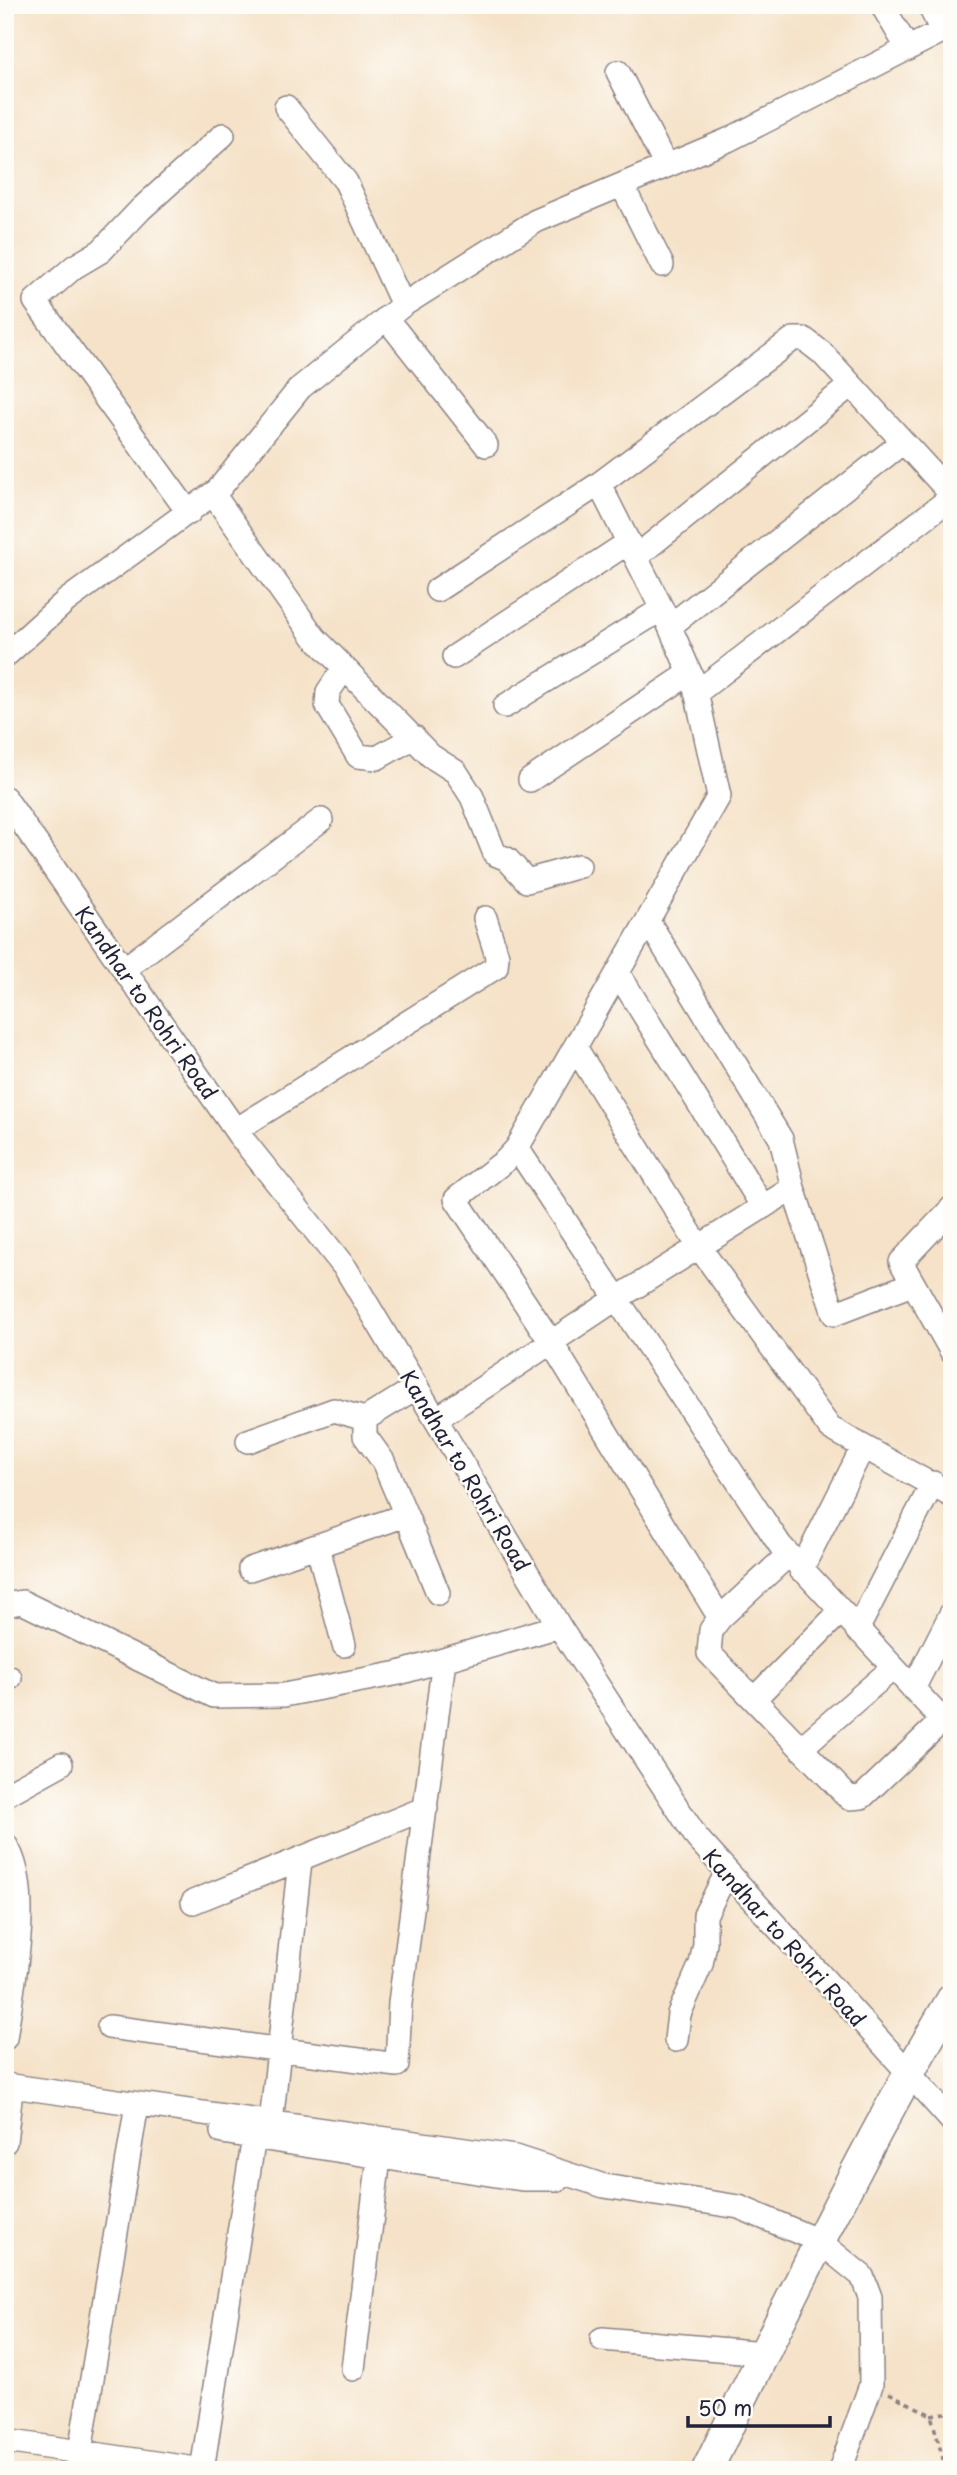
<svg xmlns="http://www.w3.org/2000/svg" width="957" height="2475" viewBox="0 0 957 2475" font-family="'Playpen Sans',sans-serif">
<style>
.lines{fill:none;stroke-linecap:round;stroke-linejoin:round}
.minor-casing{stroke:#8c8282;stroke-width:26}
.major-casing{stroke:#8c8282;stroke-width:33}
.path{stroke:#8c8282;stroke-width:3.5;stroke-dasharray:5 5;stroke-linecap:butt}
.minor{stroke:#fff;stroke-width:23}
.major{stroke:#fff;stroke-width:30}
.labels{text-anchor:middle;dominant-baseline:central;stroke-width:5;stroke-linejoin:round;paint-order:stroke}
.street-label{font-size:21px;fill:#22223b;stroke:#fdfcf7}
</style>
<rect width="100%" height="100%" fill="#fdfcf7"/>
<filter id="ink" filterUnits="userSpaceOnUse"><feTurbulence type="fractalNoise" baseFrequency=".0143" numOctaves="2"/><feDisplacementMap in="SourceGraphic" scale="14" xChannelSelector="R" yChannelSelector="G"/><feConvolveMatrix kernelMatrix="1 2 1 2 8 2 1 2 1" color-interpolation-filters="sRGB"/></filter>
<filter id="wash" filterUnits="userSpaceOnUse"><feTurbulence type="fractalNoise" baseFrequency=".00686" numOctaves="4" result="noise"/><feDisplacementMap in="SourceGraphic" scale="28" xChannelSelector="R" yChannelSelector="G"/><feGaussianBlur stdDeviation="1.57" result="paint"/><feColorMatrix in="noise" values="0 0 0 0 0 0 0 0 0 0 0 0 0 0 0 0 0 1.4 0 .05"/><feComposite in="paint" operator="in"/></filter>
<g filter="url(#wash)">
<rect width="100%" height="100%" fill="#f5e2c8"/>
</g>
<g filter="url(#ink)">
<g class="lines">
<g class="minor-casing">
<path id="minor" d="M882,5L908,49
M929,5L942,31
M618,72L666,166
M286,107L346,182L403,305
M622,185L662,265
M386,318L486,445
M599,484L662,609L694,682L719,796L517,1148L506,1160L456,1199L551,1342L720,1618
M213,494L314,637L431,756L456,772L472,797L495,854L507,859L527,881L579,866
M189,513L35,301L74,267L101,251L141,209L223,135
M637,556L851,385
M437,590L599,484L793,339H804L822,353L952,495
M670,626L903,442
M5,656L66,601L218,490L300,388L403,305L536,221L728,140L952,26
M454,657L629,542
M344,668L328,692L327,705L358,756L377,758L414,737
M696,693L952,497
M505,706L662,609
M530,780L690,673
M5,798L239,1135L346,1269L559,1626L697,1838L952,2121
M648,921L781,1139L793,1188L834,1314L912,1284
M124,969L321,820
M618,973L763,1207
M575,1047L699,1247L830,1428L952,1496
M236,1130L496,967L497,956L485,918
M517,1148L780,1545L934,1711L952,1723
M952,1208L901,1262L952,1352
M436,1419L616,1299L793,1188
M248,1441L334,1410L365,1419
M406,1515L438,1593
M318,1548L344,1645
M788,1555L720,1618L711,1630L709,1653L849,1798L862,1797L945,1718
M250,1569L406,1515L383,1461L365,1436V1419L417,1387
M801,1570L862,1449
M5,1605L22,1602L214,1696L284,1695L399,1673L559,1626
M857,1630L933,1483
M5,1680L10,1678
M913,1689L952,1612
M754,1699L840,1612
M801,1748L893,1668
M5,1795L61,1764
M5,1844C35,1888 12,1988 5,2038
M193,1902L426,1808
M109,2027L397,2065L400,2003L444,1660
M676,2040L679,2014L701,1964L705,1944V1915L727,1872
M5,2085L515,2157L604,2186L739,2207L819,2241L862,2276L870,2297L871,2385L840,2470
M271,2123L300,1861
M222,2132L522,2179H558
M5,2142L10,2099
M602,2339L764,2353
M353,2369L381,2142
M5,2441L203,2470
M77,2470L137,2104
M202,2470L256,2124"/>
</g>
<g class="major-casing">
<path id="major" d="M707,2470C785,2311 861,2151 952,1999"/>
</g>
<path class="path" d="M889,2393L931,2415L946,2470
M931,2415L952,2412"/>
<use href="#minor" class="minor"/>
<use href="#major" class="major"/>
</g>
</g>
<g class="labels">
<g class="street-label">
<text transform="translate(147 1002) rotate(55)">Kandhar to Rohri Road</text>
<text transform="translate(466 1470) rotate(59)">Kandhar to Rohri Road</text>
<text transform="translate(785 1937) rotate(48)">Kandhar to Rohri Road</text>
</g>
</g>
<rect width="957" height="2475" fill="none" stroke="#fdfcf7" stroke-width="28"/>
<path d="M688 2416v10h142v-10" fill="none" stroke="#22223b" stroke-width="3.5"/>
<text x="698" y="2416" font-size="21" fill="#22223b" stroke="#fdfcf7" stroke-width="5" paint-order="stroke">50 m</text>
</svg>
